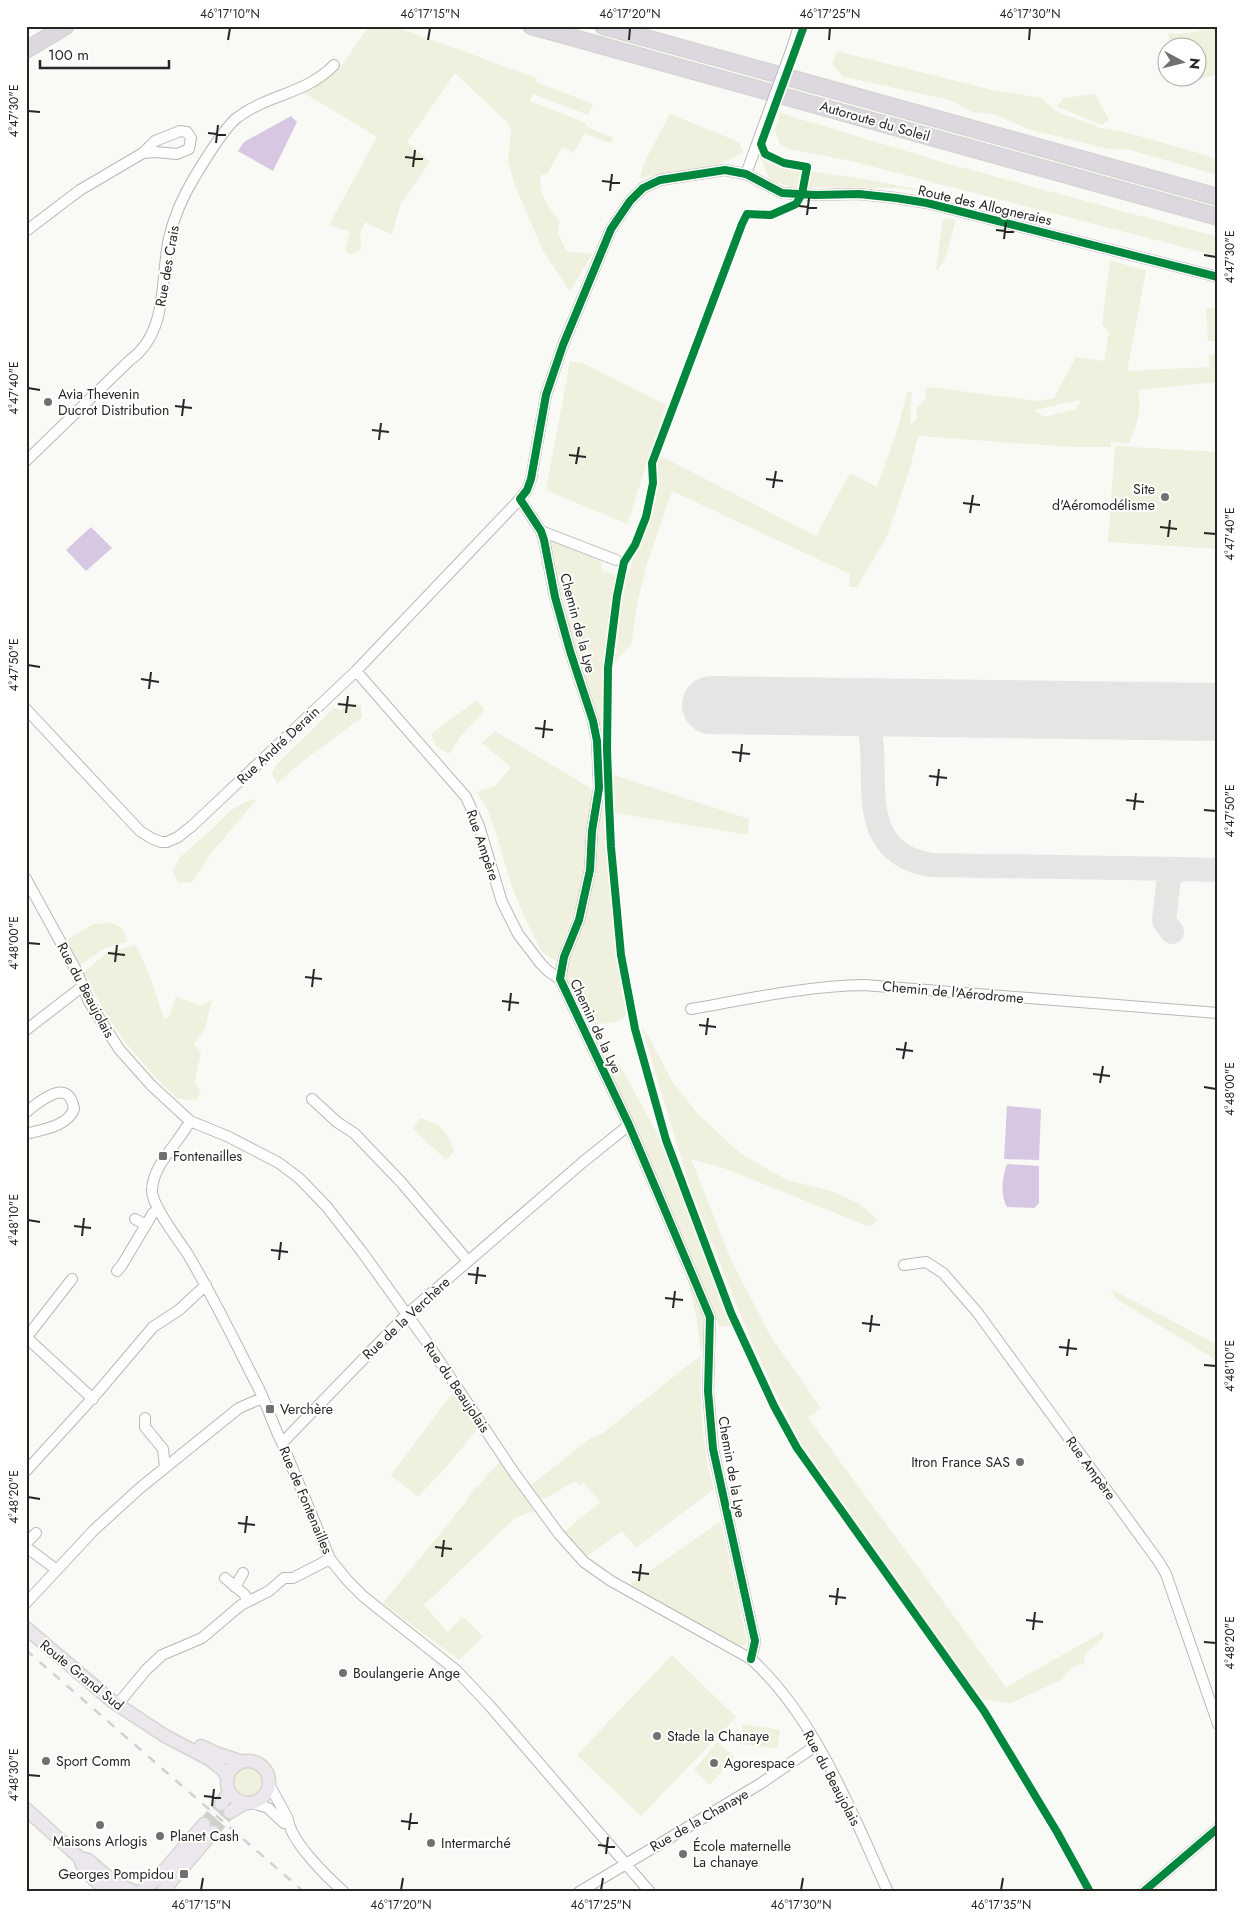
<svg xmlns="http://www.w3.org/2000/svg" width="1244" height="1918" viewBox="0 0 1244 1918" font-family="Jost,sans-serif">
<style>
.green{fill:#f0f0de;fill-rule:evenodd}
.water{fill:#d7c7e2}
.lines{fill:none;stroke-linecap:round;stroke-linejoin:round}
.taxiway{stroke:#e5e5e4;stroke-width:24}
.runway{stroke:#e5e5e4;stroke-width:58}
.major-tunnel{stroke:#cfcfcc;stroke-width:12;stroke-dasharray:12 6;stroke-linecap:butt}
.minor-casing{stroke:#b8b8b5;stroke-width:12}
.major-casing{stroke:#d5d5d4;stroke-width:15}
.highway-casing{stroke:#d5d5d4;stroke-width:18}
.minor{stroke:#fefefe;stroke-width:10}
.major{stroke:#ebe7ec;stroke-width:12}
.highway{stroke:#ddd7e0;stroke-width:15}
.rail{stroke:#d1d1d1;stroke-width:2.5;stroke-dasharray:9 9;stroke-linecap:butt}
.minor-bridge-casing{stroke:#b8b8b5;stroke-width:12;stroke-linecap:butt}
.minor-bridge{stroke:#fefefe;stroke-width:10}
.cycleway-casing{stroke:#fffffe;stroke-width:11}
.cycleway{stroke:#00873e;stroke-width:8}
.ticks{fill:none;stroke:#262624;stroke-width:2}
.poi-dot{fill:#70706e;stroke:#fffffe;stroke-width:2}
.labels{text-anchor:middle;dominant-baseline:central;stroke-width:4;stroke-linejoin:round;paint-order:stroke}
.street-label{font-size:14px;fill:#262624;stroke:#fffffe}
.poi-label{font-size:14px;fill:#262624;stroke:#fffffe;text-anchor:start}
.neatline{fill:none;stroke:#262624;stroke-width:2}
.ticks-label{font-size:12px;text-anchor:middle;fill:#262624}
</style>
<rect width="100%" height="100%" fill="#f9f9f6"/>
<path class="green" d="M369,26H394L537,78L536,82L593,104L588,115L533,94L530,101L586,123L585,126L613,138L610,143L584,133L574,153L562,147L547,174L541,175C538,193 547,207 559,220L558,233L566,251L592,254L570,291L543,251L515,185L508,162L511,131L509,124L455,73L407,142L430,162L400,205L392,235L365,222L360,235L361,249L352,255L345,251L350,232L329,225L377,137L304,93L340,68Z
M1218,27V74L1181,85L1179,78H1196V48L1171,47L1168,33L1182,34Z
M837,51L993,90L1041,98L1056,111L1100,128L1121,131L1209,156L1218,161V175L1130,150L1109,149L1031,130L993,114L972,112L950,100L844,77L832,64Z
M1095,94L1109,120L1102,125L1057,107L1063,98Z
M780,113L949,164L1218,237V256L851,161L789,149L780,144L775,130Z
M670,114L739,142L743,151C718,172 672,172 640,178L644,163Z
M759,155L780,167L865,179L936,193L897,188L791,187L770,180Z
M949,218L956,220L946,256L938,270L936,269L943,220Z
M1110,260L1146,271L1127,371L1209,367V355L1216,354V341H1208L1206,307L1218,308V382L1138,390C1142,412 1137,423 1129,443L1111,442V447H1071L918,436L909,472L886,538L857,587H849L850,574L672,491L647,564L637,605L631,645L612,665L613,727L603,728L597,719L572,641L549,540L599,557L603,571L626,578C638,550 648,523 654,493C657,480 655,468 659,455L816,536L850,473L877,487L898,428L907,392H912L910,424L917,419L916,409L927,398L924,391L928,387L1038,401L1054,398L1076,357L1104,361L1109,332L1102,325ZM1081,400L1076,409L1044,417L1034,410Z
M570,362H581L666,405L627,524L546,490Z
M1115,446L1218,452V549L1108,542Z
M477,700L484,709L480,716L462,735L449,754L436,746L431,734Z
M351,704L361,705L362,717C334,739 303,758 277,784L272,773L277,764L334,708L340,710Z
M495,731L592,789L588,855L580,895L556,961L542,952L523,914L512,887L495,830L487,808L476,792L495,786L511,767L482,743Z
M611,774L749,819L748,835L615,813Z
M257,799L212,852L192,882L178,883L173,871L179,858L212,829L230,811L247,801Z
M602,799L616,954L626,1015C618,1024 601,1024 589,1024L565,977L566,964L575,944L588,903L594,865L595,834Z
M112,923L123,929L127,942L105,948L80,965L67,940L93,924Z
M136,945L151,979L164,1019L169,1017L176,996L199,1006L212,1000L205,1029L194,1044L201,1053L195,1082L201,1091L196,1100L178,1099C137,1061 107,1023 84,972L108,952Z
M641,1026L649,1037L672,1081L698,1114L740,1153L787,1180L831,1191L858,1203L874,1216L877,1221L871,1226L865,1225L724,1168L691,1159L731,1260L771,1337L821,1408L808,1418L1006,1687L1103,1632V1638L1084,1655L1085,1663L1071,1668L1061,1680L1011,1703L982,1699L801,1443L771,1384L742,1319L691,1190Z
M595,1034L621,1067L658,1135L733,1326H719L595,1038Z
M420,1118C442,1125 446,1129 454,1151L446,1160L412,1128Z
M687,1278C694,1290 701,1302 704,1316C707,1328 702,1343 701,1355C700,1400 701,1446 714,1489L636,1548L622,1531L585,1558L564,1532L600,1502L583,1483L579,1486L575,1481L548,1497L541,1499L530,1486L592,1437L603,1433L701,1355L697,1320Z
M1111,1289L1218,1345V1361L1115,1298Z
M454,1391L478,1428L448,1465L418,1497L391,1475Z
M500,1461L534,1511L515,1518L424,1605L448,1632L462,1617L468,1621L483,1637L459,1660L383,1603L466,1502L475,1487L478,1486Z
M721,1521L747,1641L745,1645L736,1646L628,1586Z
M672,1655L736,1717L641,1816L577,1755Z
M743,1724L780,1730L777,1749L740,1744Z
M717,1742L734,1757L710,1785L694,1770Z
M232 1781a16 16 0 1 1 32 0a16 16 0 1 1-32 0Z"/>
<path class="water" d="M291,116L297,122L273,171L238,151L244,142Z
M91,527L112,548L86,571L66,550Z
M1007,1106L1041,1109L1039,1160L1004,1159Z
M1007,1164L1039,1166V1203L1034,1208L1007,1207C1000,1195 1002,1177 1007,1164Z"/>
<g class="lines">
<path class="taxiway" d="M853,707C900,729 833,851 932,865L1180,869
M870,733C872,720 877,713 888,707
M1172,932L1164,921L1169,877L1180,869L1218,870"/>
<path class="runway" d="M711,705L1218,712"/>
<path class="major-tunnel" d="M204,1824L221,1804
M213,1832L230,1812"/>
<g class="minor-casing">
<path id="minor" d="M792,48L799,26
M746,174L766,119
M26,231L80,190L143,153L155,141L180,131L187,132L191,138L189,149L177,154L156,152L143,153
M26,461L130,360C169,332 160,279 169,238C174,217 183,196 194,178C203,163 225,126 238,117C269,94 306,94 334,65
M541,531L616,560
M356,671L466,797L479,826L502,902L518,934L541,964L548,971L560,979
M26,709L140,831L151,838L161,842H167L178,837L192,826L356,671L520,499
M26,879L77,972L89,1002L119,1049L151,1085L190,1121L229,1137L279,1163L299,1178L327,1207L362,1252L426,1341L515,1474L559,1534L584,1562L611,1581L751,1659C816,1718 852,1813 888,1892
M691,1009C748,999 806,986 864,985L1218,1013
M26,1030L83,986
M312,1099L337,1122L354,1133L376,1156L401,1182L468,1261
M26,1112C40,1101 69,1076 74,1109C67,1127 43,1129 26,1134
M190,1121C179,1143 153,1164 152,1190C151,1205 178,1239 187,1253C213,1296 235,1342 258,1387C267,1405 273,1425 282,1443L330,1559L347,1580L364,1597L457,1671L490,1706L650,1892
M135,1219L146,1225
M904,1265L926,1262L943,1273L977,1312L1159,1562L1166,1574L1218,1724
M117,1271L122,1265L153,1213L159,1211
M26,1337L93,1399
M26,1338L72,1279
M145,1418V1427L163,1449L165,1467
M282,1443L407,1314L583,1162L629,1125
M26,1471L98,1392L153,1327L179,1310L206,1285
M26,1543L36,1533
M26,1547L57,1570
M225,1578L244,1594L249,1601
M235,1587L243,1573
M26,1603L94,1530L140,1488L239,1408L262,1398
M751,1659L755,1641L713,1449L708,1391L710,1317L629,1125L560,979L564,957L579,920L590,870L592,831L599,788L597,741L593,721L570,651L555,597L544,540L541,531L520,499L527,490L531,479L546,395L563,345L611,229L630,201L643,188L660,180L725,170L746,174L782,193L815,195L859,194L896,198L927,203L1218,277
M117,1705L146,1670L162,1655L202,1638L241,1605L269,1591L284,1578H293L330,1559
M269,1784L288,1819C290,1841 328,1878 344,1892
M253,1803L268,1808L284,1823L288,1824
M579,1892L760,1784L817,1745
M1143,1892L1218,1828"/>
</g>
<g class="major-casing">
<path id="major" d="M26,1628L112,1701L165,1736L209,1759L223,1770L227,1777
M201,1746L218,1754L240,1761
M227 1782a21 21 0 1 1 42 0a21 21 0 1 1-42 0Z
M221,1804L229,1792
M26,1809L80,1858L88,1860L116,1884L131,1890
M230,1812L245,1803
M80,1858C83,1874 97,1880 108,1892
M142,1890L157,1879L204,1824
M162,1892L213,1832"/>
</g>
<g class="highway-casing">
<path id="highway" d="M531,26L1218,217
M603,26L1218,197
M26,50L66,26"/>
</g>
<use href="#minor" class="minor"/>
<use href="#major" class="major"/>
<use href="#highway" class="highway"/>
<path class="rail" d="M26,1650L304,1892"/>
<g class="minor-bridge-casing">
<path id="minor-bridge" d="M766,119L792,48"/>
</g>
<use href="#minor-bridge" class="minor-bridge"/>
<g class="cycleway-casing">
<path id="cycleway" d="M804,26L761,144L765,154L784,163L807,167L802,194L796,204L771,215L747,214L742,224L652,463L653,483L646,517L635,545L624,562L617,596L608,668L607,749L609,803L611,847L621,955L635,1029L666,1140L731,1313L774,1406L797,1448L984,1711L1057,1832L1090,1892
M751,1659L755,1641L713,1449L708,1391L710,1317L629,1125L560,979L564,957L579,920L590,870L592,831L599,788L597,741L593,721L570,651L555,597L544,540L541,531L520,499L527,490L531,479L546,395L563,345L611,229L630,201L643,188L660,180L725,170L746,174L782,193L815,195L859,194L896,198L927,203L1218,277
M1143,1892L1218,1828"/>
</g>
<use href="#cycleway" class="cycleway"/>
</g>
<path class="ticks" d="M228,40L230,28M428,40L430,28M629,40L630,28M829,40L830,28M1029,40L1030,28M28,111L40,112M208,133L226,135M216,143L218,125M405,157L423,159M413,167L415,150M602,181L620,183M610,191L612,174M799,206L817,208M807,215L809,198M996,230L1014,232M1004,239L1006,222M1204,255L1216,257M28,388L40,390M175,406L192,408M182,416L184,399M372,430L389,432M379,440L381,423M569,455L586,457M576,464L579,447M766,479L783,481M773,488L776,471M963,503L980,505M970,513L973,495M1160,527L1177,529M1204,533L1216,534M1168,537L1170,520M28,665L40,667M141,679L159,682M149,689L151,672M338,704L356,706M346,713L348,696M535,728L553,730M543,738L545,720M732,752L750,754M740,762L742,744M929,776L947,778M937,786L939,769M1126,800L1144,802M1134,810L1136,793M1204,810L1216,811M28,943L40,944M108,953L125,955M115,962L117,945M305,977L322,979M312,987L314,969M502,1001L519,1003M509,1011L511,993M699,1025L716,1027M706,1035L708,1018M896,1049L913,1051M903,1059L906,1042M1093,1074L1110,1076M1100,1083L1103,1066M1204,1087L1216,1089M28,1220L40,1222M74,1226L91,1228M82,1236L84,1218M271,1250L288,1252M279,1260L281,1242M468,1274L486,1276M476,1284L478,1267M665,1298L683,1300M673,1308L675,1291M862,1323L880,1325M870,1332L872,1315M1059,1347L1077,1349M1067,1356L1069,1339M1204,1365L1216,1366M28,1497L40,1499M238,1523L255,1525M245,1533L247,1516M435,1547L452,1549M442,1557L444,1540M632,1572L649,1574M639,1581L641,1564M829,1596L846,1598M836,1605L838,1588M1026,1620L1043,1622M1033,1630L1035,1612M1204,1642L1216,1643M28,1775L40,1776M204,1796L221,1798M212,1806L214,1789M401,1821L418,1823M409,1830L411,1813M598,1845L615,1847M606,1854L608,1837M201,1890L203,1878M401,1890L403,1878M601,1890L603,1878M801,1890L803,1878M1001,1890L1003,1878"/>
<g class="poi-dot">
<circle cx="48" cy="402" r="5"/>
<circle cx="1165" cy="497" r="5"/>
<rect x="158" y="1151" width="10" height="10" rx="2.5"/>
<rect x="265" y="1404" width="10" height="10" rx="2.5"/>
<circle cx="1020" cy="1462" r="5"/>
<circle cx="343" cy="1673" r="5"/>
<circle cx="657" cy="1736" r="5"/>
<circle cx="46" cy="1761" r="5"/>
<circle cx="714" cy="1763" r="5"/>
<circle cx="100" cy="1825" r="5"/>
<circle cx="160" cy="1836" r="5"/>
<circle cx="431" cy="1843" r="5"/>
<circle cx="683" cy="1854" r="5"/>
<rect x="179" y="1869" width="10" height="10" rx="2.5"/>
</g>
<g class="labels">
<g class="street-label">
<text transform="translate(875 121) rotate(16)">Autoroute du Soleil</text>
<text transform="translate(985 205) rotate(13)">Route des Allogneraies</text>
<text transform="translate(167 266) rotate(-80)">Rue des Crais</text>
<text transform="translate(578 623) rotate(75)">Chemin de la Lye</text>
<text transform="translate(278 745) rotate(-43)">Rue André Derain</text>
<text transform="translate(483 845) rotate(71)">Rue Ampère</text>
<text transform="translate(86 990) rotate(62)">Rue du Beaujolais</text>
<text transform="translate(953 992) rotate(5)">Chemin de l'Aérodrome</text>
<text transform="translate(596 1026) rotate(65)">Chemin de la Lye</text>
<text transform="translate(406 1318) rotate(-43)">Rue de la Verchère</text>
<text transform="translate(457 1387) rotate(56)">Rue du Beaujolais</text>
<text transform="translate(732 1467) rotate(80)">Chemin de la Lye</text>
<text transform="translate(1091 1468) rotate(54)">Rue Ampère</text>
<text transform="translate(306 1500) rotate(67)">Rue de Fontenailles</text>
<text transform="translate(82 1675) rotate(39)">Route Grand Sud</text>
<text transform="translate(832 1778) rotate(62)">Rue du Beaujolais</text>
<text transform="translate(699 1820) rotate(-30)">Rue de la Chanaye</text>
</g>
<g class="poi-label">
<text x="58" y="394">Avia Thevenin<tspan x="58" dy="16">Ducrot Distribution</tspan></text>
<text x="1155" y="489" text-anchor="end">Site<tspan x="1155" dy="16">d'Aéromodélisme</tspan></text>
<text x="173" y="1156">Fontenailles</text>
<text x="280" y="1409">Verchère</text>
<text x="1010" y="1462" text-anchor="end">Itron France SAS</text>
<text x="353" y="1673">Boulangerie Ange</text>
<text x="667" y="1736">Stade la Chanaye</text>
<text x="56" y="1761">Sport Comm</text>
<text x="724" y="1763">Agorespace</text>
<text x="170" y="1836">Planet Cash</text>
<text x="100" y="1841" text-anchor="middle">Maisons Arlogis</text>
<text x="441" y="1843">Intermarché</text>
<text x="693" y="1846">École maternelle<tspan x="693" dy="16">La chanaye</tspan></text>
<text x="174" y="1874" text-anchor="end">Georges Pompidou</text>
</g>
</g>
<rect width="1244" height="1918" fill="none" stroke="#fffffe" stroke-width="55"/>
<g transform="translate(1182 62) rotate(97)"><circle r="24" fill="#fffffe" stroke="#a8a8a7"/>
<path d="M0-4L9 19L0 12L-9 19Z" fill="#70706e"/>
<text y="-8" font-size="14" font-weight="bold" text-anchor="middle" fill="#262624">N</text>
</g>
<path d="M40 60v8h129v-8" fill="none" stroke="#262624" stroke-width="2.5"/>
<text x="48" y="60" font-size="15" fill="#262624" stroke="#fffffe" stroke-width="4" paint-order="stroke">100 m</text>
<rect x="28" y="28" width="1188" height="1862" class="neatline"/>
<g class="ticks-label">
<text x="230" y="18">46°17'10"N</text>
<text x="430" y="18">46°17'15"N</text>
<text x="630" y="18">46°17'20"N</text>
<text x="830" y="18">46°17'25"N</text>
<text x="1030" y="18">46°17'30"N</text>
<text transform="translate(14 111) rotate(-90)" y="4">4°47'30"E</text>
<text transform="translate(1230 257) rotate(-90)" y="4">4°47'30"E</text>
<text transform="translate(14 388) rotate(-90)" y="4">4°47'40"E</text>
<text transform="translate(1230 534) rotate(-90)" y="4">4°47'40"E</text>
<text transform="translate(14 665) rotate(-90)" y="4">4°47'50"E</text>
<text transform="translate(1230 811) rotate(-90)" y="4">4°47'50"E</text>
<text transform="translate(14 943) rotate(-90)" y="4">4°48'00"E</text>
<text transform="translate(1230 1089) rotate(-90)" y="4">4°48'00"E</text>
<text transform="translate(14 1220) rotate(-90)" y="4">4°48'10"E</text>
<text transform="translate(1230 1366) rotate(-90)" y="4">4°48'10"E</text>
<text transform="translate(14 1497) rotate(-90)" y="4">4°48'20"E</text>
<text transform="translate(1230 1643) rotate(-90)" y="4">4°48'20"E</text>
<text transform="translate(14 1775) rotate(-90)" y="4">4°48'30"E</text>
<text x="201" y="1909">46°17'15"N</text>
<text x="401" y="1909">46°17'20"N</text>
<text x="601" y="1909">46°17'25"N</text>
<text x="801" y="1909">46°17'30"N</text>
<text x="1001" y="1909">46°17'35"N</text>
</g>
</svg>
